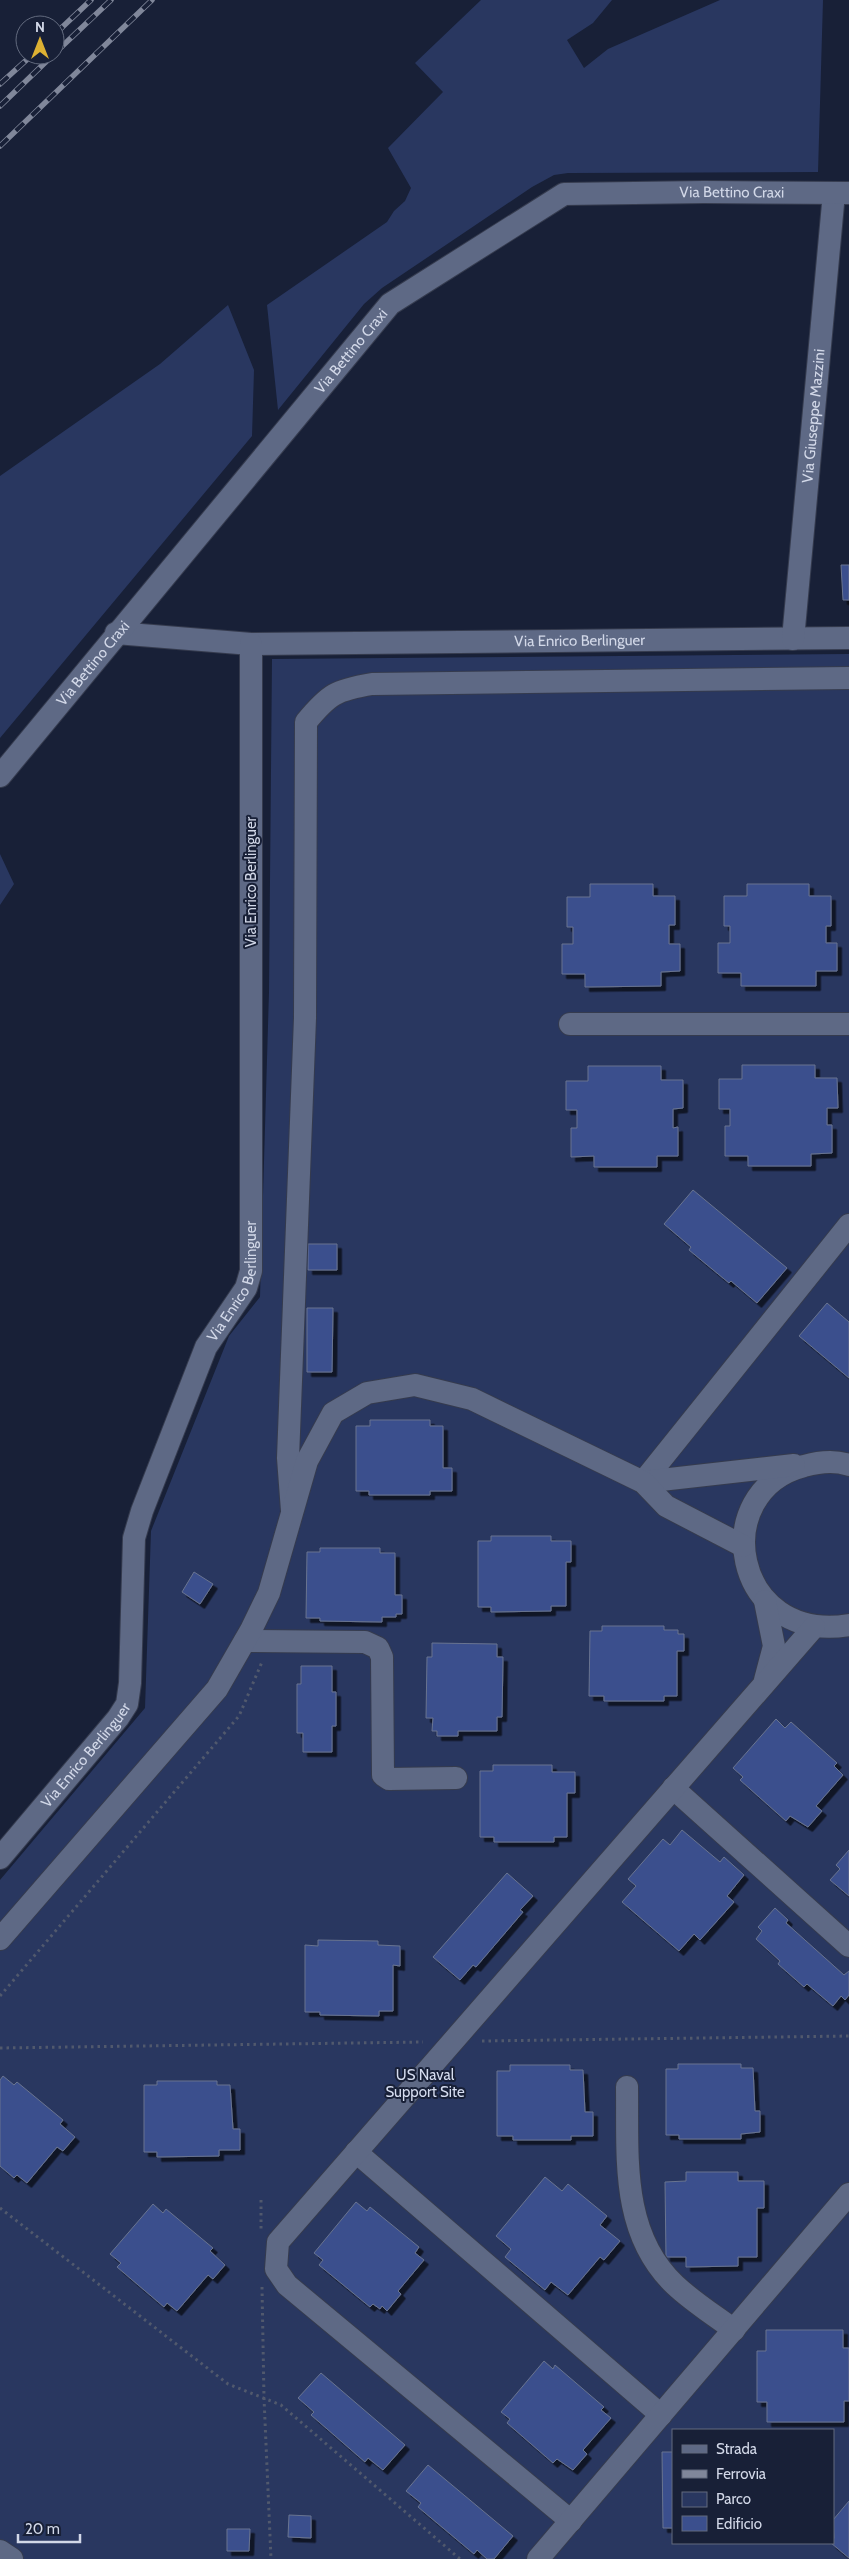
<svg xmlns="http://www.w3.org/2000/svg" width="849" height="2559" viewBox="0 0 849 2559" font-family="Cabin,sans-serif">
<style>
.green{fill:#293760;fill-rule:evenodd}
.building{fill:#3b4f8d;stroke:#697490;filter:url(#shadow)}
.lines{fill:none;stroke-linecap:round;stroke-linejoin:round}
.minor-casing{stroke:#353b4e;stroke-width:24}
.path{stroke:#51596d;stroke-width:3;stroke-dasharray:2.5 4;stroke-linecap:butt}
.minor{stroke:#5e6985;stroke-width:22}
.rail-casing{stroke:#80879a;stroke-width:5.5}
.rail{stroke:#182037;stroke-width:4;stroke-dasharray:11;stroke-linecap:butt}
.labels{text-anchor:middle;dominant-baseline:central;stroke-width:4;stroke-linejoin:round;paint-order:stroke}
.street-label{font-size:15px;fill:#d2d8e8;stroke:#182037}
.park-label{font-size:15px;fill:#d6ddf0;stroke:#182037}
</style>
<defs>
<filter id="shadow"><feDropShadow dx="4.5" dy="4.5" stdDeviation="0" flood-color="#0009"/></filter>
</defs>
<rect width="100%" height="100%" fill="#182037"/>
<path class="green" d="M481,0H612L593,23L567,40L584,68L608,49L720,0H823L818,172L568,173L554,175L532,187L382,288L364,304L278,410L267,305L387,222L394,211L405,201L411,188L388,148L443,92L415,63Z
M228,305L254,370L252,436L0,738V476L160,364Z
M849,654V2559H0V1880L145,1708L151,1531L229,1336L260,1297L269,992L272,659ZM673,2430H833V2543H673Z
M0,854L14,884L0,905Z"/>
<path class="building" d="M841,565H849V600H843Z
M590,884H653V896H675V925H669V944H680V971L661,972V986L585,987V974H562V944H573V927H567V897H590Z
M747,884H809V896H831V926H826V943H837V971H816V986H741V973H718V943H730V926H724V896H747Z
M742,1065H815V1078H837L838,1108H827V1125H832V1153L811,1154V1166H748V1156H725V1126H730V1109H719V1079H742Z
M588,1066H661V1080H683V1108L673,1109V1128L678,1127V1156H657V1167H594V1156L571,1157V1128H577V1110H566V1081H588Z
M693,1190L787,1268L757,1303L731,1281L729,1283L689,1250L691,1247L664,1224Z
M308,1244H337V1270H308Z
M827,1303L849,1322V1378L799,1336Z
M307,1308H333L332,1372H307Z
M370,1420H430V1426H443V1468H452V1491H430V1495H369V1491H356V1426H370Z
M491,1536H551V1541H571V1562H566V1606H551V1611L491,1612V1607H478V1541H491Z
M320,1548H380V1553H395V1595H402V1614H396V1617H382V1622L320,1621V1618H306L307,1552H320Z
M194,1572L213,1584L200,1604L182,1592Z
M602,1626H664V1630H678V1634H684V1651H677V1696H664V1701H604V1696H589L590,1631H602Z
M432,1643L497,1644V1657H503L502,1717H497V1731H458V1736H437V1731H432L433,1718H426L427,1657H432Z
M301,1666H332V1692H336V1726H332V1752H303V1733H297V1684H301Z
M776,1719L785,1728L791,1722L837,1763L834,1766L843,1775L816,1806L822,1811L808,1827L790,1816L786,1821L740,1780L743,1777L733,1768Z
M493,1765H552V1772H575V1793H567V1837H554V1842H494V1837H480V1771H493Z
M682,1830L720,1862L724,1857L744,1875L727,1896L734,1902L700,1940L694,1934L679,1951L622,1902L636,1886L628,1879L663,1839L670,1845Z
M849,1850V1896L830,1880L840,1869L836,1865Z
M507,1873L533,1896L520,1910L523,1912L476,1967L473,1965L460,1980L433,1957Z
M775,1908L788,1920L786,1923L844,1975L849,1971V1995L845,2000L841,1996L833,2006L807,1984L804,1987L778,1964L780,1961L756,1939L762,1931L758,1927Z
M318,1940L378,1941V1945L400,1946V1966L393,1965V2011H379V2016L320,2015V2012H305V1945L318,1946Z
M678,2064H741V2068H753L755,2111H760V2132L741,2134V2139H679V2135H666V2069H678Z
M510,2065H570V2070H583L585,2112H593V2136H571V2140H513V2136H497V2071H510Z
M3,2076L14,2085L17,2082L63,2120L60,2124L75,2137L63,2151L57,2147L27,2183L17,2175L14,2178L0,2166V2080Z
M157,2081H217V2085H230L233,2129H240V2150H219V2156L157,2157V2152H144V2085H157Z
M686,2172H738V2181H764V2208H757V2257H738V2266L686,2267V2257H666L665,2182L686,2181Z
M545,2177L562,2191L568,2184L607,2216L600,2225L620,2241L604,2260L600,2257L568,2295L551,2282L545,2290L505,2257L511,2249L496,2236Z
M356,2202L367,2211L370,2207L419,2247L415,2253L424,2260L398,2291L401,2294L387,2311L382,2306L380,2309L373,2304L370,2307L319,2265L323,2260L314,2253Z
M153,2204L163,2213L166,2209L213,2248L210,2251L225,2265L213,2279L208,2275L177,2311L167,2303L164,2307L117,2267L121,2263L110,2254Z
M766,2330H843V2348H849V2401H844V2422H767V2402H757V2351H766Z
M544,2361L553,2369L555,2365L604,2407L601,2410L611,2418L583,2450L587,2454L573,2470L557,2459L553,2463L507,2423L510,2419L501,2412Z
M321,2373L405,2445L383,2470L368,2458L365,2462L311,2415L314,2412L298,2398Z
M662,2452H673V2528H663Z
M428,2465L513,2536L494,2559H487L477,2550L474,2554L418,2507L421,2503L406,2491Z
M849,2501V2558L831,2543L834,2538L833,2520Z
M289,2515L311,2516V2538L288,2537Z
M227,2529H250L249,2551H227Z"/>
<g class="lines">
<g class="minor-casing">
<g id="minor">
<path id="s1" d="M116,633L251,644L849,638"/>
<path id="s2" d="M793,639L834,193"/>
<path id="s3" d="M0,776L390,304L564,194L704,192L849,193"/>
<path d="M570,1024H849"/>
<path d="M849,1465C835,1460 818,1462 804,1466C707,1491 732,1644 849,1625"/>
<path d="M643,1482L849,1225"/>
<path d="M643,1482L794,1465"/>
<path d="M292,1511L288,1458L305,1018L306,722C329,694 336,690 372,684L849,678"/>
<path d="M765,1601L774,1646L765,1680"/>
<path d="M245,1641L365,1642L378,1648L382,1657L383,1775L389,1779L456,1778"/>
<path d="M673,1788L849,1946"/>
<path id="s4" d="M0,1858L118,1718L127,1704L130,1683L134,1538L142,1511L206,1347L246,1288L251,1271V644"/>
<path d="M0,1939L217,1689L251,1630L269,1593L307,1461L333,1413L367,1393L415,1385L472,1399L643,1482L666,1506L743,1546"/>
<path d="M627,2087C628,2156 620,2233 675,2285C693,2302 714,2315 734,2330"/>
<path d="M356,2152L661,2415"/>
<path d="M571,2521L287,2285L276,2269L278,2242L814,1627"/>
<path d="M0,2551L12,2559"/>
<path d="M538,2559L849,2194"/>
</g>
</g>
<path class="path" d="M0,1996L239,1716L262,1662
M482,2041L849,2036
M0,2048L423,2042
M261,2200V2229
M0,2208L228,2384L281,2405L460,2559
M262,2287L264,2398L271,2559"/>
<use href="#minor" class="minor"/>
<g class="rail-casing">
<path id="rail" d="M55,34L91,0
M55,53L111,0
M0,84L32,55
M0,106L53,55
M0,146L152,0"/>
</g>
<use href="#rail" class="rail"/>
</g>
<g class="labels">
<g class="street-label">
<text stroke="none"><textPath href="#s3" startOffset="986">Via Bettino Craxi</textPath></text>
<text stroke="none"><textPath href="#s3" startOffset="551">Via Bettino Craxi</textPath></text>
<text stroke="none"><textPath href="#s2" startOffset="224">Via Giuseppe Mazzini</textPath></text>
<text stroke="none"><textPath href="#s1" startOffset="464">Via Enrico Berlinguer</textPath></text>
<text stroke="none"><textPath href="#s3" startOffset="146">Via Bettino Craxi</textPath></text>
<text transform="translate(251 882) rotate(-90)">Via Enrico Berlinguer</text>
<text stroke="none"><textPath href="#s4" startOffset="644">Via Enrico Berlinguer</textPath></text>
<text stroke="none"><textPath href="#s4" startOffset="134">Via Enrico Berlinguer</textPath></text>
</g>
<g class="park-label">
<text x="425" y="2075">US Naval<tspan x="425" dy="17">Support Site</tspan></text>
</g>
</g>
<rect x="672" y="2429" width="162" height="115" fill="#182037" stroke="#626a7e"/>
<rect x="682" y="2445" width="25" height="8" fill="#5e6985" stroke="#626a7e"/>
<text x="716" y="2454" font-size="15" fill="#d2d8e8">Strada</text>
<rect x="682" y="2470" width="25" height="8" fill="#80879a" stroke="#626a7e"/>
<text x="716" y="2479" font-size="15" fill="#d2d8e8">Ferrovia</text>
<rect x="682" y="2492" width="25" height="15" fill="#293760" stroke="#626a7e"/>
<text x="716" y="2504" font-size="15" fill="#d2d8e8">Parco</text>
<rect x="682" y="2516" width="25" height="15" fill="#3b4f8d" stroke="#626a7e"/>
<text x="716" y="2529" font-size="15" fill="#d2d8e8">Edificio</text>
<g transform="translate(40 40)"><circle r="24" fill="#182037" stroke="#626a7e"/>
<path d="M0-4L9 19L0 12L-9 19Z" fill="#ddb133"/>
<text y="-8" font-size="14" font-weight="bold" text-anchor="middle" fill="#d2d8e8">N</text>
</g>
<path d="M18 2534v8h62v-8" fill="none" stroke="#d2d8e8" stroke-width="2.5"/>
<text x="25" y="2534" font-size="15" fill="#d2d8e8" stroke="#182037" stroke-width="4" paint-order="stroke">20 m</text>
</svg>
